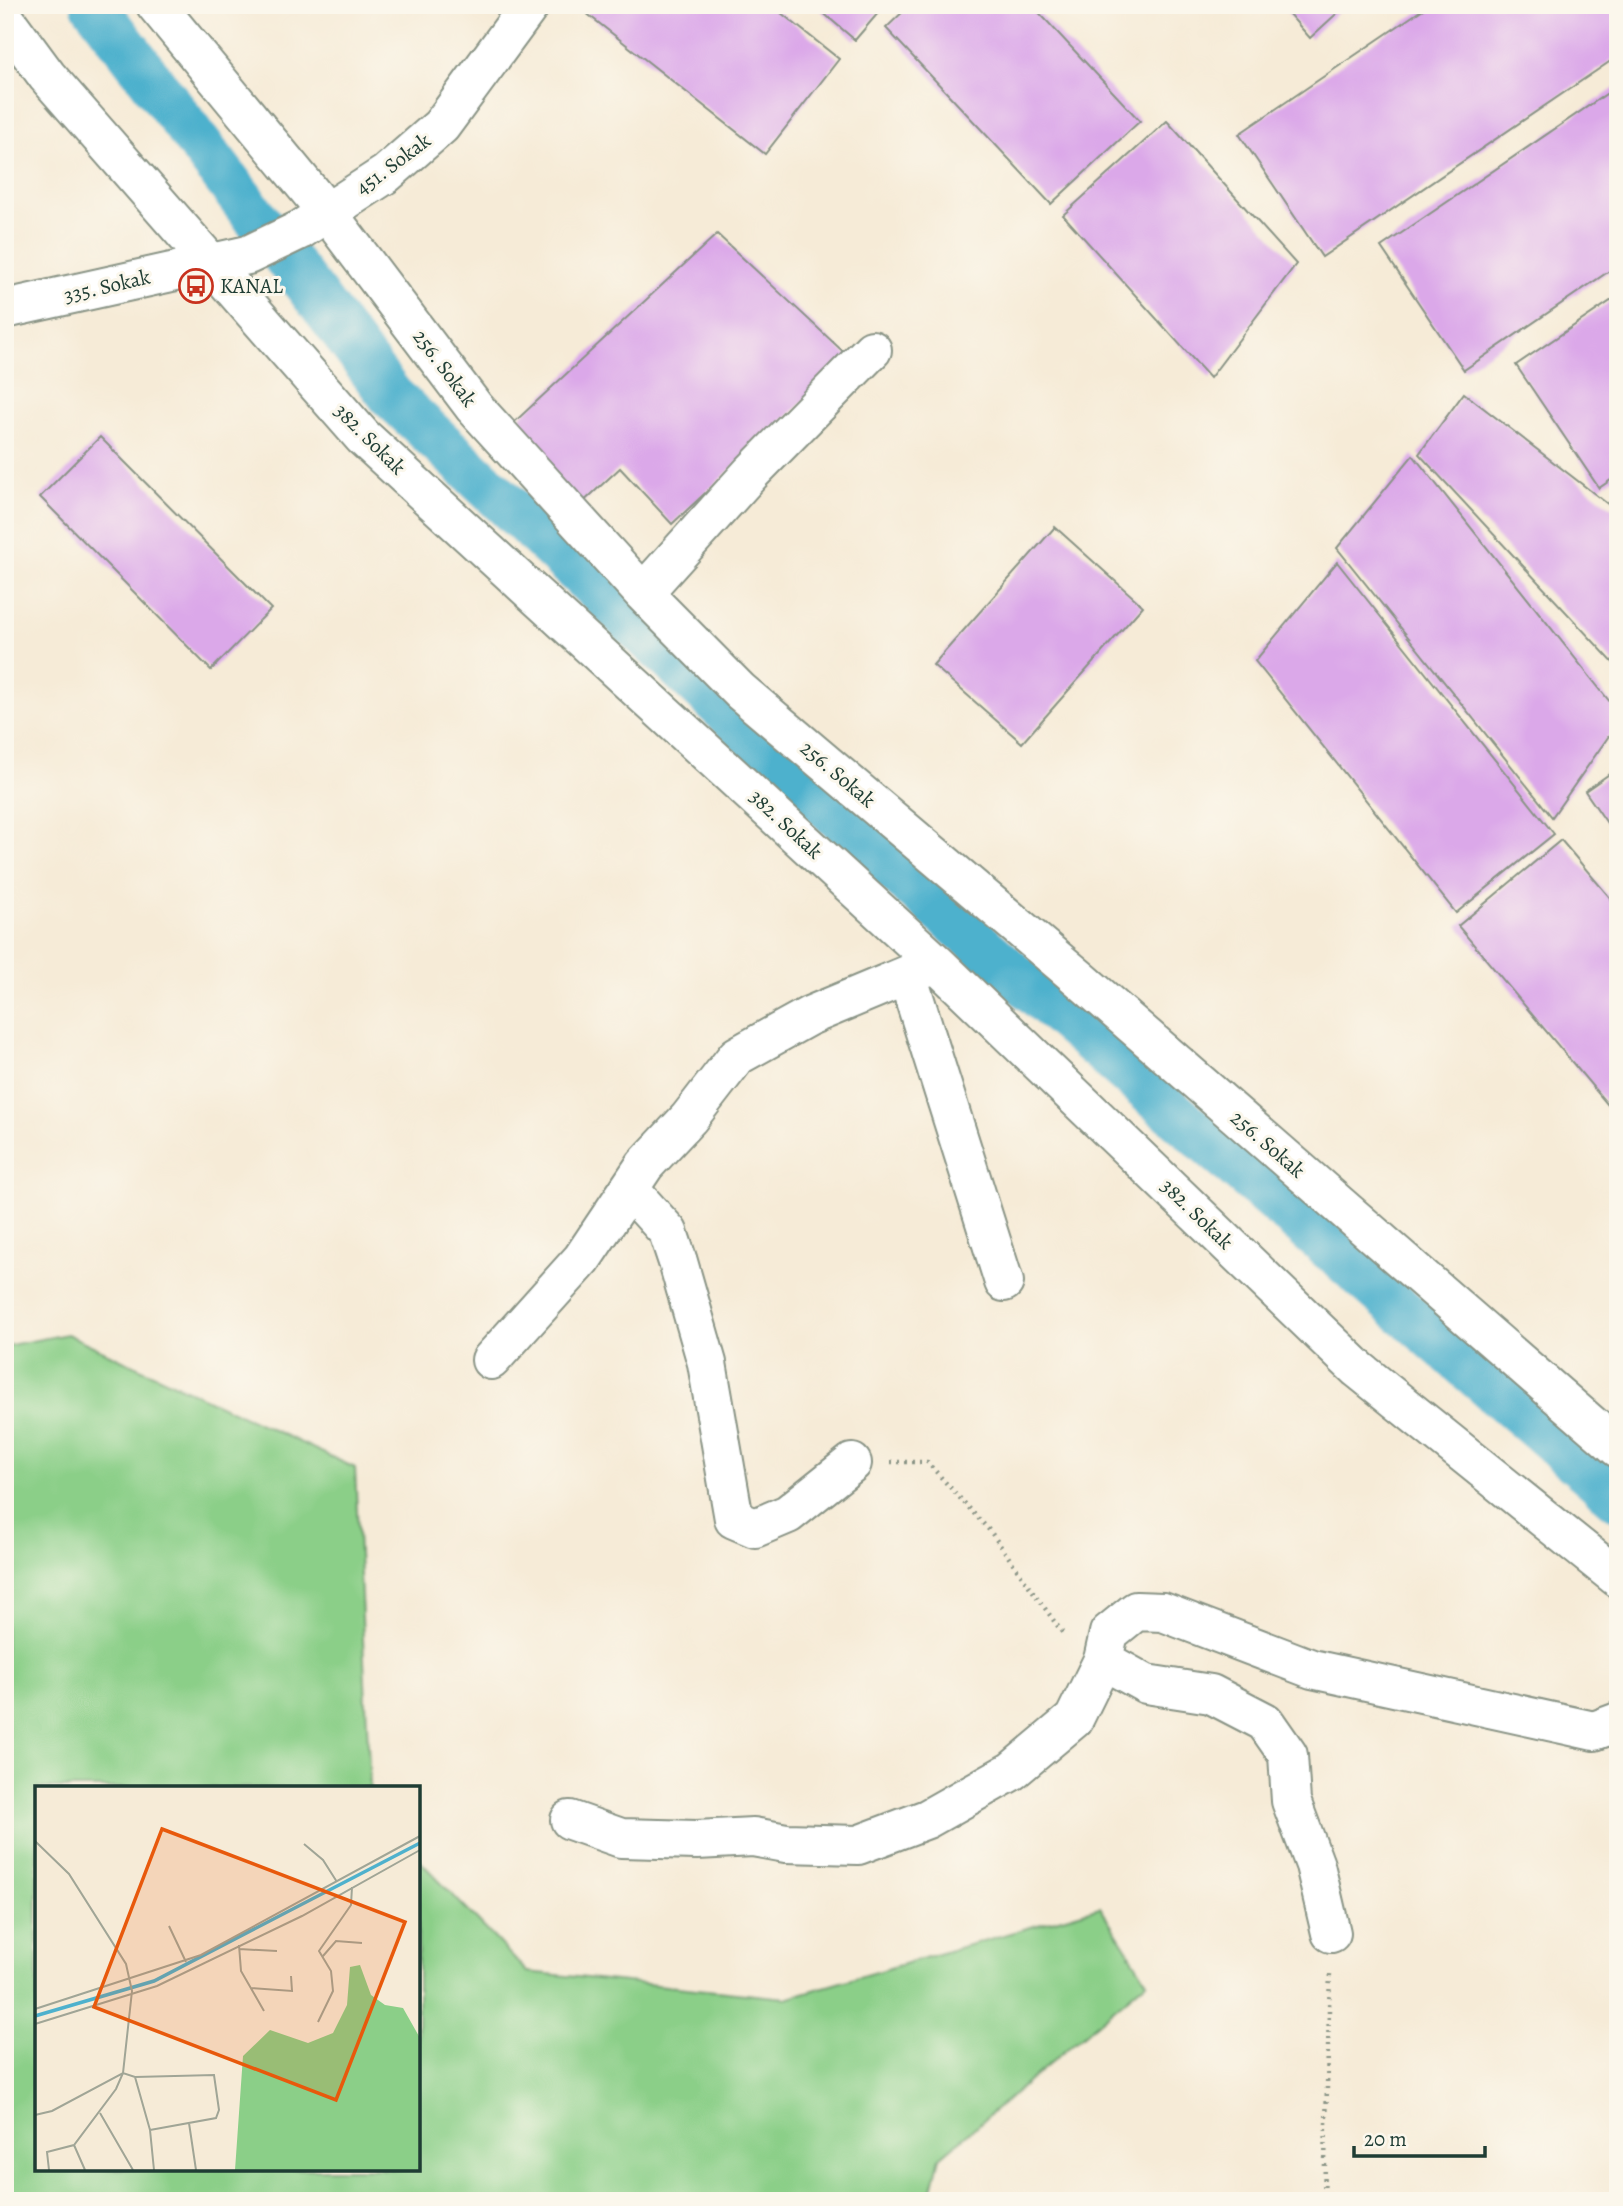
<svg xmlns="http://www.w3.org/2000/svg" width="1623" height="2206" viewBox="0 0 1623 2206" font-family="Alegreya,serif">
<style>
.green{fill:#8bcf88;stroke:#55865e;stroke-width:2}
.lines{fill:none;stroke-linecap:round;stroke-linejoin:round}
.canal{stroke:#4eb1cd;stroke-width:46}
.building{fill:#dba8e9}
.minor-casing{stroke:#8a9486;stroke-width:42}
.path{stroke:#8a9486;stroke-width:4.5;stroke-dasharray:2 5;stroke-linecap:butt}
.minor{stroke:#fff;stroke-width:38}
.labels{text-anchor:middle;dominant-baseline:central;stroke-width:6;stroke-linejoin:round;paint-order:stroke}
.street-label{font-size:21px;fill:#1f3d34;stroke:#fbf7ec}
.poi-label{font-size:21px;fill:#1f3d34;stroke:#fbf7ec;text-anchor:start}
.inset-river{fill:none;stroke:#4eb1cd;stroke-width:3.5}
.inset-road{fill:none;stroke:#a0a596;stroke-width:2}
.view{fill:#e8590c;fill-opacity:0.15;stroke:#e8590c;stroke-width:3.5}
.inset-edge{fill:none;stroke:#1f3d34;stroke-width:3.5}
</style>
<rect width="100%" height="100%" fill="#fbf7ec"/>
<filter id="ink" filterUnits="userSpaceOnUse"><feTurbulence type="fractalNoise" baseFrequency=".0143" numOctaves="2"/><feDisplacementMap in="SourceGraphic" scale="14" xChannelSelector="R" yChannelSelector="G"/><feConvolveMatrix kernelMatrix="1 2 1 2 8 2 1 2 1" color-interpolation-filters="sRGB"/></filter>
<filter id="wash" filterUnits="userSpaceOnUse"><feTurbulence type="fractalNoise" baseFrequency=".00686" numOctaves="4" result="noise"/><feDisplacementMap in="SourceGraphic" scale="28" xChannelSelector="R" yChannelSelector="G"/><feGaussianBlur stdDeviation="1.57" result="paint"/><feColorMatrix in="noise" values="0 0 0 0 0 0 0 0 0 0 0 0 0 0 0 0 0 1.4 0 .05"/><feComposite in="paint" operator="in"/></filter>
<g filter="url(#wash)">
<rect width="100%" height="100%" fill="#f6ebd7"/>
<path class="green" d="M67,1334L355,1468L370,1788H37V2169H418V1859L527,1972L786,1998L1100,1907L1147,1981L940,2157L929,2201H5V1346Z"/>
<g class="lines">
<path class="canal" d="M94,5L391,396L904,879L1618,1498"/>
</g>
<g id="blocks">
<path class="building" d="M576,5H771L839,59L765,154Z
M814,5H885L855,40Z
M910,5H1032L1140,121L1051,204L886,28Z
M1281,5H1346L1310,38Z
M1429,5H1618V56L1322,257L1239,134Z
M1618,86V265L1464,370L1381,247Z
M1167,121L1296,264L1210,378L1063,215Z
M717,234L850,358L672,524L620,468L580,505L509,427Z
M1618,296V475L1599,488L1516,365Z
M1464,393L1618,512V668L1419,454Z
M100,437L271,609L211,670L40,497Z
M1413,455L1618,712V723L1552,817L1337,548Z
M1055,527L1143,606L1022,743L933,665Z
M1337,562L1554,834L1456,913L1255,661Z
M1618,768V839L1585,791Z
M1561,840L1618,907V1117L1458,926Z"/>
</g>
</g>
<g filter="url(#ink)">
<use href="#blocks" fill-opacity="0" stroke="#8a9486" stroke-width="2"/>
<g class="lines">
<g class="minor-casing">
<path id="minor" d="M156,5L326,211L474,407L643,593L740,691L1081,980L1618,1448
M5,19L47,76L363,437L936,963L1358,1369L1618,1578
M5,309L248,255L300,230L386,174L441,126L530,5
M643,593L751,473L872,350
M907,975L1004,1282
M629,1189L668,1232L678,1262L707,1363L734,1519L755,1528L788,1514L852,1463
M491,1360L582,1259L645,1165L689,1118L737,1056L809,1016L936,963
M1103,1660L1146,1684L1211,1694L1265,1722L1288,1755L1291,1801L1315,1865L1331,1933
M570,1820L621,1838L697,1840L753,1837L786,1843L858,1845L927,1819L1012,1771L1074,1719L1103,1660L1109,1633L1136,1611L1163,1612L1312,1669L1594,1731L1618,1722"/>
</g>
<path class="path" d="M891,1462H927L990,1531L1064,1635
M1324,2201L1330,1972"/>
<use href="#minor" class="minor"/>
</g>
</g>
<defs>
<g id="bus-ring" transform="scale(1.75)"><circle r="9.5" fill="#fbf7ec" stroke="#c8321e" stroke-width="1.5"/><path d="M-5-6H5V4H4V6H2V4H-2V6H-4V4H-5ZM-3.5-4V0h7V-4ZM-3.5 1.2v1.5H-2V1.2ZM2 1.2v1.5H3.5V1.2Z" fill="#c8321e"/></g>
</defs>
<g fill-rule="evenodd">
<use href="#bus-ring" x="196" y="286"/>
</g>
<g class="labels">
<g class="street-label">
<text transform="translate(393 164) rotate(-37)">451. Sokak</text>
<text transform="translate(107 286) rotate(-13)">335. Sokak</text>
<text transform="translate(445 368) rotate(53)">256. Sokak</text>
<text transform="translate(370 439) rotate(45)">382. Sokak</text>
<text transform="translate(838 774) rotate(40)">256. Sokak</text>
<text transform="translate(786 824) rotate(43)">382. Sokak</text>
<text transform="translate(1268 1144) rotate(41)">256. Sokak</text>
<text transform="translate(1197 1214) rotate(44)">382. Sokak</text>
</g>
<g class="poi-label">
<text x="220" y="286">KANAL</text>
</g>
</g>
<g transform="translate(35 1786)">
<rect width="385" height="385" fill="#f6ebd7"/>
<path d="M325,179L336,209L350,219L368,222L385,252V384H200L208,270L235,244L273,257L298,247L312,219L315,181Z" fill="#8bcf88"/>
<path class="inset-river" d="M0,230L119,195L385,57"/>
<path class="inset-road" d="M0,55L34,88L91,178L97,205L88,287L81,303L39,359L12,366L14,384M269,58L288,74L302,96M134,140L151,176M204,159L206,185L229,225M204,163L242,165M288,170L301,155L327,157M216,202L257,205L256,190M0,223L166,169L385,50M283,236L298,205L296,185L284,165L316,119L317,101M0,238L122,200L267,130L385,64M100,291L115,344L119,384M65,327L98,384M0,329L17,325L88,287L100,291L179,289L184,324L181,332L115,344M154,337L161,384M39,359L50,384"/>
<path class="view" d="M127,43L370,136L301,314L59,221Z"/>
<rect width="385" height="385" class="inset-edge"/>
</g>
<rect width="1623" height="2206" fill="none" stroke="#fbf7ec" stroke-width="28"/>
<path d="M1354 2146v10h131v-10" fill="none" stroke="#1f3d34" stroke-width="3.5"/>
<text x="1364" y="2146" font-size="21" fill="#1f3d34" stroke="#fbf7ec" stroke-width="5" paint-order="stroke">20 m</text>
</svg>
